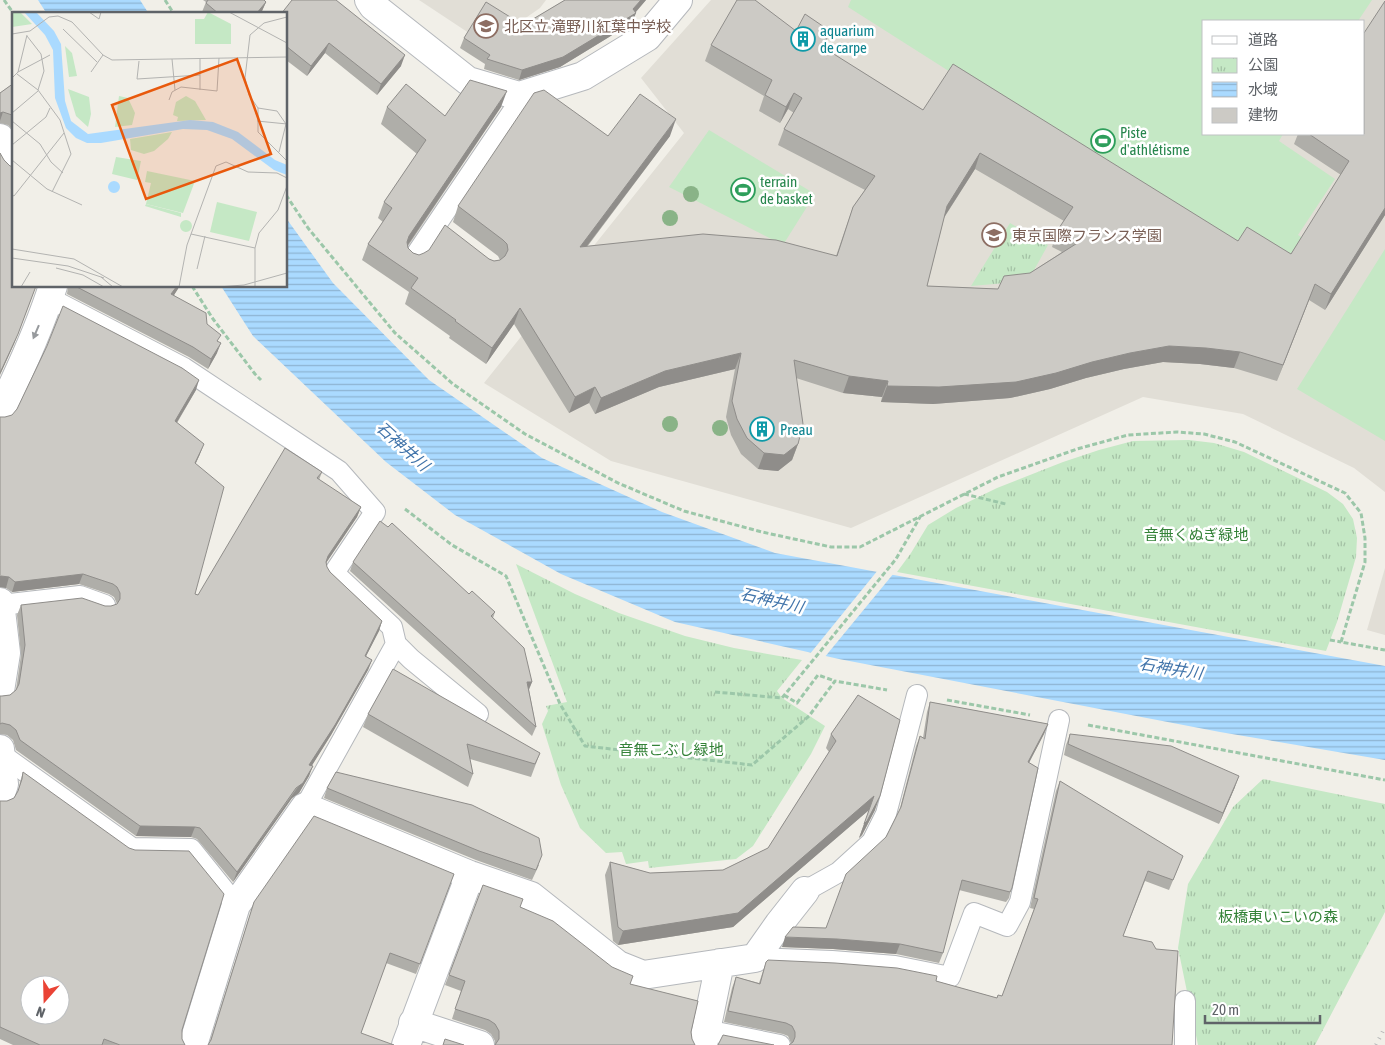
<svg xmlns="http://www.w3.org/2000/svg" width="1385" height="1045" viewBox="0 0 1385 1045" font-family="'Asap Condensed','Noto Sans JP',sans-serif">
<style>
.education{fill:#e1ded6;fill-rule:evenodd}
.grass{fill:#c5e8c5}
.park{fill:url(#park-tufts)}
.water{fill:url(#water-rules)}
.pier{fill:#f1efe8}
.lines{fill:none;stroke-linecap:round;stroke-linejoin:round}
.lane-casing{stroke:#b5b8bc;stroke-width:22}
.street-casing{stroke:#b5b8bc;stroke-width:30}
.path{stroke:#9cc7a9;stroke-width:3;stroke-dasharray:5 2.5;stroke-linecap:butt}
.lane{stroke:#fff;stroke-width:20}
.street{stroke:#fff;stroke-width:28}
.rail{stroke:#b6b7b8;stroke-width:4;stroke-dasharray:1 6;stroke-linecap:butt}
.tree{fill:#89b387}
.wall{fill:#afaea9;fill-rule:evenodd}
.shaded-wall{fill:#8f8d8a}
.building{fill:#cccac5;stroke:#8f8d8a;fill-rule:evenodd}
.oneway{fill:#979a9d}
.labels{text-anchor:middle;dominant-baseline:central;stroke-width:5;stroke-linejoin:round;paint-order:stroke}
.education-label{font-size:15px;fill:#785e54;stroke:#fff;text-anchor:start}
.culture-label{font-size:15px;fill:#0d838f;stroke:#fff;text-anchor:start}
.leisure-label{font-size:15px;fill:#27864d;stroke:#fff;text-anchor:start}
.park-label{font-size:15px;fill:#348238;stroke:#fff}
.water-label{font-size:16px;font-style:italic;fill:#4174aa;stroke:#fff}
.inset-road{fill:none;stroke:#b3b3b1;stroke-width:1}
.view{fill:#e8590c;fill-opacity:0.15;stroke:#e8590c;stroke-width:2.5}
.inset-edge{fill:none;stroke:#5f6368;stroke-width:2.5}
</style>
<defs>
<pattern id="park-tufts" width="24" height="20" patternUnits="userSpaceOnUse" patternTransform="scale(1.25)"><rect width="24" height="20" fill="#c5e8c5"/><path d="M3 7l-1-3M5 7V3M7 7l1-3M15 17l-1-3M17 17v-4M19 17l1-3" fill="none" stroke="#a3c0a4"/></pattern>
<pattern id="water-rules" width="6" height="5" patternUnits="userSpaceOnUse" patternTransform="scale(1.25)"><rect width="6" height="5" fill="#aadaff"/><path d="M0 2.5h6" fill="none" stroke="#8eb4d2"/></pattern>
</defs>
<rect width="100%" height="100%" fill="#f1efe8"/>
<path class="education" d="M419,0H546L540,8L487,45Z
M711,0H1385V492L1354,468L1243,414L1143,397L851,528L611,461L484,383L684,133L641,78ZM1204,21H1364V134H1204Z
M1385,568V635L1367,630Z"/>
<path class="grass" d="M851,0H1372L1358,21H1204V134H1283L1279,141L1335,179L1298,235L1304,239L1276,279L848,7Z
M709,130L815,194L783,245L669,187Z
M1385,249V441L1297,389Z"/>
<path class="park" d="M1010,223L1048,245L1028,281L971,286Z
M1189,440L1214,443L1244,452L1327,492L1343,504L1353,519L1357,538L1356,557L1337,622L1326,651L897,572L911,553L928,525L956,508L997,488L1063,462L1099,450L1133,441Z
M516,564L575,594L619,613L685,636L734,648L802,660L777,691L782,698L825,726L811,754L753,846L736,859L649,868L648,861L626,864L622,852L606,853L580,828L561,785L542,724L548,711L546,706L567,702Z
M1263,779L1385,804V912L1315,1045H1198L1178,948L1188,884L1233,807Z"/>
<path class="water" d="M38,0H140L149,14H47Z
M286,218L333,283L429,380L542,458L662,512L775,553L1385,666V760L1220,732L839,659L675,622L561,574L455,515L386,462L253,336L221,286H286Z"/>
<path class="pier" d="M878,570L894,573L824,658L809,655Z"/>
<g class="lines">
<g class="lane-casing">
<path id="lane" d="M413,259L524,95
M49,298L184,368L339,471L375,512L334,573L392,627L396,644L411,659L478,714
M1,605L80,596L105,605
M2,755L132,848L191,849L236,905
M305,807L396,644
M805,891L839,872L872,842L886,814L917,695
M755,958L832,961L895,966L950,977L974,913L1007,926L1020,902L1059,720
M706,1030L780,1045
M1185,1045V1001"/>
</g>
<g class="street-casing">
<path id="street" d="M369,0L373,6L468,81L519,96L583,76L647,37L678,0
M0,138L14,162
M0,412C20,371 39,330 53,286
M0,602L6,653L0,691
M0,749L4,784L0,796
M413,1023L480,1045
M193,1045L236,905L305,807L470,875L531,896L618,965L643,975L755,958L779,924L805,891
M406,1045L470,875
M703,1045L720,963"/>
</g>
<path class="path" d="M4,0L14,14
M165,0L174,14
M286,195L308,228L395,333L453,384L525,434L618,483L684,511L762,532L831,547H860L998,477L1077,449L1128,435L1177,432L1204,434L1235,442L1345,493L1361,513L1365,538V562L1341,642L1385,650
M192,286L213,319L255,374L261,380
M964,494L1006,504
M405,509L452,545L506,576L560,704L585,746L752,765L809,716L835,681L887,690
M1330,640L1341,642
M715,692L782,698L896,559L920,517
M784,695L797,703L818,675L835,681
M947,700L1030,715
M1088,725L1385,780"/>
<use href="#lane" class="lane"/>
<use href="#street" class="street"/>
<path class="rail" d="M1376,1045L1385,1027"/>
</g>
<g class="tree">
<circle cx="691" cy="194" r="8"/>
<circle cx="670" cy="218" r="8"/>
<circle cx="670" cy="424" r="8"/>
<circle cx="720" cy="428" r="8"/>
</g>
<path class="wall" d="M203,0H264L266,2L262,11L260,14H204L202,12L206,2Z
M565,0H646L636,12L632,23L560,67L519,80L484,69L485,64L460,48L464,38L523,25Z
M1385,1V215L1325,310L1309,300L1277,381L1234,368L1200,364L1163,362L1124,369L1086,378L1050,389L1010,398L933,404L881,402L882,397L843,393L796,378L798,444L792,460L778,471L758,469L741,454L731,435L726,417L735,369L659,387L595,414L589,403L569,413L514,324L486,364L449,338L450,336L405,304L409,292L362,260L368,244L383,222L378,218L384,202L417,154L381,124L387,107L445,116L501,107L408,246V248L413,253L419,255L489,259L494,261L500,260L498,256L453,222L458,206L608,136H670L587,247L836,256L853,207L865,190L778,145L784,129L794,113L788,109L780,123L759,111L764,96L705,61L711,45L796,31L923,110L1238,241L1291,254L1341,175L1294,144L1298,134H1364ZM975,169L1064,221L1057,231L1052,247L1062,252L1030,273L998,289L927,286L944,218Z
M286,14L401,66L377,95L325,53L307,76L286,60Z
M14,83V131L8,125L0,123V93Z
M68,286H179L174,295L207,324L218,341L217,353L208,369L189,357L67,294Z
M196,390L177,423L200,454L196,463L195,594L198,595L322,472L319,480L361,507L357,517L326,563L327,567L330,572L382,621L379,631L366,656L372,660L368,670L331,735L312,765L309,776L299,793L292,798L233,882L197,839L191,837L136,836L16,750L13,740L7,735L0,734V696H2L10,695L16,690L21,655L17,615L21,605L111,606L117,604L114,597L109,594L79,584L12,592L6,588L0,587V417H5Z
M353,562L469,594L495,612L493,618L532,682L529,690L536,727L532,736L350,571Z
M858,695L875,810L862,835L859,838L869,810L733,927L618,945L613,941L605,875L610,862L650,873L723,870L768,848L829,752L826,748L831,734Z
M930,702L1048,724L1044,734L1029,763L1038,768L1009,898L1006,902L959,890L943,953L939,963L896,954L833,949L782,947L826,928L886,837L899,812L916,746L920,736L923,738L927,712Z
M368,714L540,753L531,777L470,759L473,774L468,787L363,727Z
M1070,734L1235,787L1219,824L1064,755L1066,745Z
M23,772L182,1030V1039L185,1045H13L0,1039V801H7L14,798L18,792L20,782Z
M1060,781L1179,866L1169,890L1145,881L1123,936L1172,1045L791,1043L788,1036L783,1034L724,1022L732,988L736,977L759,983L766,962L936,981L997,998L1002,996L1034,909L1030,908L1056,791Z
M327,788L539,865L532,880L476,860L324,798Z
M454,874L416,974L386,963L361,1033L210,1041L254,902Z
M483,885L520,907L630,984L691,1032L692,1039L495,1045V1041L491,1034L485,1030L452,1019L461,991L445,985Z"/>
<path class="shaded-wall" d="M641,0H646L633,15L636,13L632,23L560,67L519,80L522,70L633,9Z
M266,2L262,11L260,14H256Z
M830,31L824,47L815,63L821,46Z
M329,43L325,53L307,76L311,66Z
M405,55L401,66L377,95L381,84Z
M507,91L501,107L403,252L409,236Z
M794,93L788,109L780,123L786,107Z
M3,112L0,121V113Z
M676,119L670,136L574,263L580,247Z
M980,153L975,169L941,222L947,206Z
M1385,208V215L1325,310L1331,294Z
M1315,284L1309,300L1277,381L1283,365Z
M36,286L14,344L0,375V373Z
M177,286H179L178,289L168,304L171,294Z
M520,308L514,324L486,364L492,348Z
M221,343L217,353L208,369L211,359Z
M1169,346L1206,348L1240,352L1234,368L1200,364L1163,362L1124,369L1086,378L1050,389L1010,398L933,404L881,402L887,386L1092,362L1130,353Z
M741,353L735,369L659,387L595,414L601,398L665,371Z
M849,376L888,381L882,397L843,393Z
M199,380L196,390L171,432L175,421Z
M595,387L589,403L569,413L575,397Z
M204,444L200,454L191,473L195,463Z
M798,444L792,460L778,471L758,469L764,453Z
M361,507L357,517L324,566L328,556Z
M83,574L79,584L12,592L15,582Z
M1,576L9,577L6,588L0,587V577Z
M382,621L379,631L361,666L365,656Z
M372,660L368,670L331,735L306,775L309,765Z
M527,682H532L528,691Z
M1048,724L1044,734L1024,772L1028,762Z
M313,766L309,776L299,793L292,798L233,882L237,872Z
M1239,776L1235,787L1219,824L1223,813Z
M874,796L869,810L733,927L618,945L623,931Z
M880,796L875,810L862,835L859,838L864,824Z
M140,826L195,827L191,837L136,836Z
M785,937L837,939L900,944L896,954L833,949L782,947Z"/>
<path class="building" d="M208,0H264L266,2L256,14H219L206,3Z
M292,0H336L405,55L381,84L329,43L311,66L286,46V14H281Z
M565,0H641L633,9L636,13L563,57L522,70L487,59L490,55L464,38L486,2L523,25Z
M737,0H755L796,31L805,14L830,31L821,46L923,110L953,64L1238,241L1247,227L1291,254L1349,161L1309,134H1364V33L1385,1V208L1331,294L1315,284L1283,365L1240,352L1206,348L1169,346L1130,353L1092,362L1056,373L1016,382L939,387L887,386L888,381L849,376L794,360L803,424L798,444L784,455L764,453L747,438L737,419L732,401L741,353L665,371L601,398L595,387L575,397L520,308L492,348L455,321L456,320L411,288L418,278L368,244L392,208L384,202L426,140L387,107L406,84L445,116L470,80L507,91L409,236L407,242L408,248L413,253L419,255L424,253L429,250L445,225L489,259L494,261L500,260L505,256L508,250L507,244L503,240L458,206L534,93L544,90L608,136L640,94L676,119L580,247L703,234L776,240L837,256L853,207L875,176L784,129L802,98L794,93L786,107L765,95L772,80L711,45ZM980,153L1073,207L1057,231L1079,242L1030,273L1004,276L998,289L927,286L947,206Z
M14,83V117L12,115L3,112L0,113V93Z
M0,153L4,160L10,166H14V286H36L18,334L0,373Z
M75,286H177L171,294L206,313L207,324L221,335L217,341L221,343L211,359L193,347Z
M63,306L182,368L199,380L175,421L204,444L195,463L224,487L195,594L198,595L285,448L322,472L317,478L361,507L328,556L326,562L327,567L330,572L382,621L365,656L372,660L335,725L309,765L313,766L303,783L296,788L237,872L200,828L195,827L140,826L20,740L16,730L10,725L2,723L0,724V696H2L10,695L16,690L19,684L25,645L21,605L82,598L105,606H111L117,604L120,599V593L117,587L113,584L83,574L15,582L9,577L1,576L0,577V417H5L12,415L17,409L47,346Z
M380,521L388,527L392,523L469,594L472,591L495,612L491,616L524,648L532,682H527L536,727L353,562Z
M393,669L540,753L535,764L467,744L473,774L368,714Z
M858,695L900,720L880,796L867,821L864,824L874,796L738,913L623,931L618,927L610,862L650,873L723,870L768,848L836,741L831,734Z
M930,702L1048,724L1028,762L1038,768L1012,888L1010,892L962,880L943,953L900,944L837,939L785,937L793,927L826,928L846,874L886,837L901,807L920,736L925,739Z
M1070,734L1171,746L1239,776L1223,813L1068,744Z
M23,772L129,848L135,850L189,851L224,894L182,1030V1039L185,1045H120L104,1039L102,1045H40L0,1027V801H7L14,798L18,791L22,779ZM30,985H60V1015H30Z
M336,772L472,805L539,838L542,855L536,870L479,851L327,788Z
M1060,781L1183,856L1173,880L1148,871L1123,936L1152,942L1156,949L1178,951L1172,1045H789L793,1042L795,1037V1032L792,1026L786,1023L728,1011L736,977L760,984L766,962L768,960L835,963L897,968L937,976L936,981L997,998L998,995L1002,996L1038,899L1034,898Z
M314,816L454,874L420,964L390,953L361,1033L394,1045H208L211,1040L254,902Z
M483,885L523,899L520,907L553,921L612,967L633,976L630,984L698,1001L691,1032L692,1039L695,1045H495L499,1039V1031L495,1024L489,1020L455,1009L465,981L449,975Z
M723,1035L774,1045H718Z
M445,1039L464,1045H443Z"/>
<defs><path id="oneway-solid" d="M-6-.8H1V-3.2L6.5 0L1 3.2V.8H-6Z" transform="scale(1.25)"/></defs>
<use class="oneway" href="#oneway-solid" transform="translate(36 332) rotate(113)"/>
<defs>
<g id="school-ring" transform="scale(1.25)"><circle r="9.5" fill="#fff" stroke="#8d6e63" stroke-width="1.5"/><path d="M0-5L7-2L0 1L-7-2ZM-4 1L0 2.5L4 1V4Q0 6-4 4Z" fill="#8d6e63"/></g>
<g id="building-ring" transform="scale(1.25)"><circle r="9.5" fill="#fff" stroke="#0f9aa8" stroke-width="1.5"/><path d="M-4-6H4V6H1V3H-1V6H-4ZM-2.5-4.3h1.7v1.8h-1.7ZM.8-4.3h1.7v1.8H.8ZM-2.5-1h1.7V.8h-1.7ZM.8-1h1.7V.8H.8Z" fill="#0f9aa8"/></g>
<g id="stadium-ring" transform="scale(1.25)"><circle r="9.5" fill="#fff" stroke="#2e9e5b" stroke-width="1.5"/><path d="M0-5a6.5 5 0 1 0 0 10a6.5 5 0 1 0 0-10ZM-3.5-1.8h7v3.6h-7Z" fill="#2e9e5b"/></g>
</defs>
<g fill-rule="evenodd">
<use href="#school-ring" x="486" y="26"/>
<use href="#building-ring" x="803" y="39"/>
<use href="#stadium-ring" x="1103" y="141"/>
<use href="#stadium-ring" x="743" y="190"/>
<use href="#school-ring" x="994" y="235"/>
<use href="#building-ring" x="762" y="429"/>
</g>
<g class="labels">
<g class="education-label">
<text x="504" y="26">北区立 滝野川紅葉中学校</text>
<text x="1012" y="235">東京国際フランス学園</text>
</g>
<g class="culture-label">
<text x="820" y="30">aquarium<tspan x="820" dy="17">de carpe</tspan></text>
<text x="780" y="429">Preau</text>
</g>
<g class="leisure-label">
<text x="1120" y="132">Piste<tspan x="1120" dy="17">d'athlétisme</tspan></text>
<text x="760" y="181">terrain<tspan x="760" dy="17">de basket</tspan></text>
</g>
<g class="park-label">
<text x="1196" y="534">音無くぬぎ緑地</text>
<text x="671" y="749">音無こぶし緑地</text>
<text x="1278" y="916">板橋東いこいの森</text>
</g>
<g class="water-label">
<text transform="translate(403 446) rotate(42)">石神井川</text>
<text transform="translate(772 600) rotate(13)">石神井川</text>
<text transform="translate(1171 668) rotate(9)">石神井川</text>
</g>
</g>
<g transform="translate(12 12)">
<rect width="275" height="275" fill="#f1efe8"/>
<path d="M104,145L129,149L125,168L100,162ZM135,159L183,169L171,201L134,192L139,171L133,170ZM205,190L245,200L237,229L198,220Z" fill="#c5e8c5"/>
<path d="M134,192L169,201V205L133,194Z" fill="#c5e8c5"/>
<path d="M0,0H8L20,12L0,15ZM196,0L219,12V32H183V7H192ZM53,34L60,41L65,64L57,65ZM56,77L77,85L79,102L76,115L64,104ZM107,84L116,86L123,101L120,113L103,115ZM174,84L183,89L194,108L165,109L166,105L161,103L164,90ZM160,120L156,127L142,139L132,142L119,138L118,127ZM168 214a6 6 0 1 1 12 0a6 6 0 1 1-12 0Z" fill="#c5e8c5"/>
<path d="M12,0H24L42,19L49,32L53,89L59,109L76,122L178,108L201,110L226,120L263,148L275,153V163L262,158L220,127L195,118L171,117L89,131H75L64,126L54,116L43,86L41,38L33,23ZM96 175a6 6 0 1 1 12 0a6 6 0 1 1-12 0Z" fill="#aadaff"/>
<path class="inset-road" d="M77,0L87,7L89,0M217,0L275,31M275,5L252,11L238,23L233,66L237,83L246,96V120L275,149M51,17L85,50M0,22L18,19L37,5L46,4L60,10L91,43L100,48L275,45M15,24L29,42L32,59L26,78L48,108L59,142L40,180M160,47L163,78M188,47V78M127,49L125,67L188,63M6,60L38,43M79,60L91,43M5,62L26,78M0,66L6,60L15,23M157,88L160,80L169,75L205,79L207,46M246,96L265,99L274,112L267,140M0,101L26,79M0,109L28,132L39,150L51,161M245,109L275,112M0,133L34,105L38,96M0,148L35,177L70,193M0,183L2,184L52,121M179,222L243,236M0,237L62,247L111,275M0,246L56,254L92,266M44,256L71,263L92,275M185,257L193,224M89,265L101,275M9,275L18,260M167,275L175,233L204,154L214,150L236,160L265,161L275,166M206,275L232,273L275,261M243,275V236L247,221L266,198L275,174"/>
<path class="view" d="M225,47L259,142L134,187L100,93Z"/>
<rect width="275" height="275" class="inset-edge"/>
</g>
<rect x="1202" y="20" width="162" height="115" fill="#ffffff" stroke="#bfc1c3"/>
<rect x="1212" y="36" width="25" height="8" fill="#ffffff" stroke="#bfc1c3"/>
<text x="1248" y="45" font-size="15" fill="#5f6368">道路</text>
<rect x="1212" y="58" width="25" height="15" fill="url(#park-tufts)" stroke="#bfc1c3"/>
<text x="1248" y="70" font-size="15" fill="#5f6368">公園</text>
<rect x="1212" y="82" width="25" height="15" fill="url(#water-rules)" stroke="#bfc1c3"/>
<text x="1248" y="95" font-size="15" fill="#5f6368">水域</text>
<rect x="1212" y="108" width="25" height="15" fill="#cccac5" stroke="#bfc1c3"/>
<text x="1248" y="120" font-size="15" fill="#5f6368">建物</text>
<g transform="translate(45 1000) rotate(200)"><circle r="24" fill="#ffffff" stroke="#bfc1c3"/>
<path d="M0-4L9 19L0 12L-9 19Z" fill="#ea4335"/>
<text y="-8" font-size="14" font-weight="bold" text-anchor="middle" fill="#5f6368">N</text>
</g>
<path d="M1205 1015v8h115v-8" fill="none" stroke="#5f6368" stroke-width="2.5"/>
<text x="1212" y="1015" font-size="15" fill="#5f6368" stroke="#ffffff" stroke-width="4" paint-order="stroke">20 m</text>
</svg>
